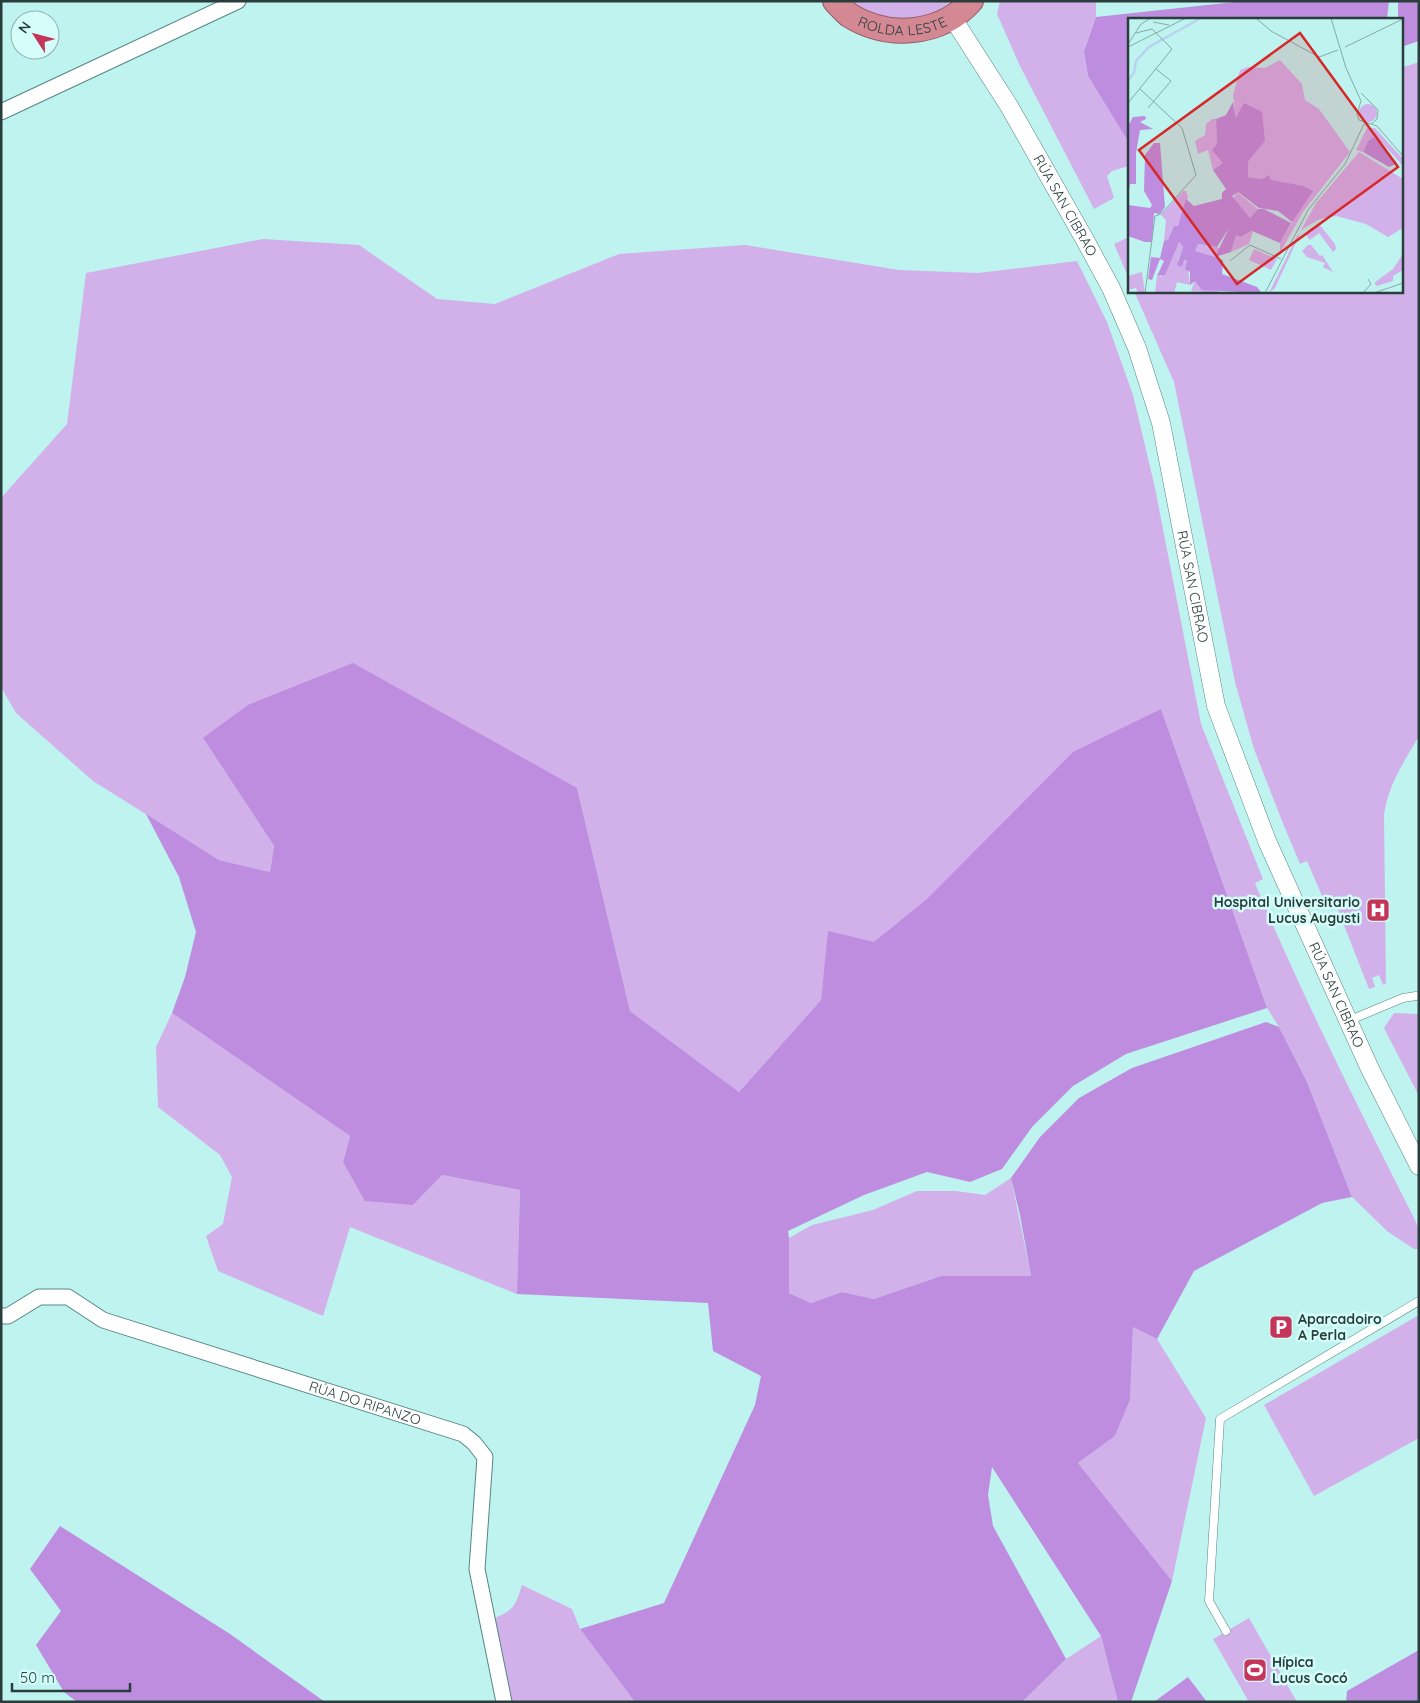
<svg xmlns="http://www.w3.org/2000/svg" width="1420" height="1703" viewBox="0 0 1420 1703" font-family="Quicksand,sans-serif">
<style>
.green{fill:#d2b0ea}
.forest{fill:#be8ddf}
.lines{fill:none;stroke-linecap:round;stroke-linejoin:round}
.service-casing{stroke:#558683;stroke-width:9}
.minor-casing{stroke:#558683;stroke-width:17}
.tertiary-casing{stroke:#558683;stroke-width:19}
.trunk-casing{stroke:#915b64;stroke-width:26}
.service{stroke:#fff;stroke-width:8}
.minor{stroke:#fff;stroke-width:15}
.tertiary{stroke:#fff;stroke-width:18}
.trunk{stroke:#d48894;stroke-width:24}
.labels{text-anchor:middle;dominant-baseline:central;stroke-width:5;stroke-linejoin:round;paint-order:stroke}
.street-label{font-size:14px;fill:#293e3c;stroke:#d5fefb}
.poi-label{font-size:14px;font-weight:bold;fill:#293e3c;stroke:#d5fefb;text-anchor:start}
.inset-river{fill:none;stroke:#b8d3f1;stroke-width:2.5}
.inset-road{fill:none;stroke:#83aba8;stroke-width:1}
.view{fill:#d62828;fill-opacity:0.15;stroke:#d62828;stroke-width:2.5}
.inset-edge{fill:none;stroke:#293e3c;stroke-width:2.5}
</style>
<rect width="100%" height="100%" fill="#bff3f0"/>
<path class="green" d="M850,1H951C923,25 879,26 850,1Z
M1000,1H1096V17L1084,50L1088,76L1129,143V166L1112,171L1107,176L1114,198L1094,209L1020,66L997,14Z
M1419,62V736C1404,762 1388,785 1384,815L1386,983L1383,985L1379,975L1372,978L1375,987L1369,989L1335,902L1326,905L1307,861L1300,864L1282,821L1254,749L1235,682L1174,382L1134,291H1401V68Z
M1129,237V279L1114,244Z
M263,239L359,245L437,299L495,304L619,254L745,245L899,270L978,273L1077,261L1107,322L1133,395L1155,488L1201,724L1263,879L1255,883C1303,998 1359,1109 1415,1220L1419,1230V1249H1414L1387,1231L1352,1197L1307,1082L1279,1027L1267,1008L1161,709L874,943L829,932L821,1000L739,1092L630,1011L577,788L203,738L274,846L270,872L219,860L93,781L16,713L1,687V498L67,424L86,273Z
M172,1013L350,1136L343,1162L413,1205L442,1175L520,1190L517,1294L350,1227L323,1316L218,1271L206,1236L223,1224L232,1177L220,1155L158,1107L156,1047Z
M1394,1013L1418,1014L1419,1016V1096L1384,1028Z
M1011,1178L1031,1276H941L874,1299L842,1292L811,1303L789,1293V1238L812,1225L873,1210L917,1191H956L985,1195Z
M1419,1315V1438L1314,1496L1264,1405Z
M1133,1327L1157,1339L1206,1418L1172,1581L1078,1463L1115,1436L1130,1400Z
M522,1585L572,1609L580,1629L635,1702H509L490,1620C513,1611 515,1608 522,1585Z
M1249,1618L1297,1702H1249L1213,1639Z
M1101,1636L1118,1702H1022L1066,1659Z"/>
<path class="forest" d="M1244,1H1389L1387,19H1129V143L1088,76L1084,51L1096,17Z
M1398,1H1419V41L1404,46L1401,37V19H1398Z
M353,663L577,788L630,1011L739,1092L821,1000L828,931L874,942L927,899L1073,752L1161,709L1267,1008L1126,1054L1073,1086L1032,1127L1002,1169L970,1182L927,1172L864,1195L788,1231L789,1238V1293L811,1303L842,1292L874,1299L941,1276H1031L1020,1215L1011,1178L1040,1137L1079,1098L1132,1068L1266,1022L1279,1027L1307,1082L1352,1197L1322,1203L1194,1271L1157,1339L1133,1327L1130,1400L1115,1436L1078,1463L1172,1581L1131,1702H1118L1101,1636L992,1467L988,1495L993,1526L1066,1659L1022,1702H635L580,1629L664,1603L755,1405L761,1376L713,1351L708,1303L517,1294L520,1190L442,1175L413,1205L365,1201L343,1162L350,1136L172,1013L185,977L196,932L179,877L146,814L219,860L270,872L274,846L203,738L248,705Z
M60,1526L230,1634L325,1702H77L64,1692L36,1645L61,1611L30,1569Z
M1419,1650V1702H1346L1347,1691Z
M1188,1677L1207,1702H1154Z"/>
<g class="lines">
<g class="service-casing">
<path id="service" d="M1348,1021L1403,998L1416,996
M1226,1631L1209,1601L1220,1419L1419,1301"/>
</g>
<g class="minor-casing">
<g id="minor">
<path d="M1,112L238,1"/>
<path id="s1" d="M1,1316H8L39,1297H68L103,1320L463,1434L474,1443L485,1457L477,1569L504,1702"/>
</g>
</g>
<g class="tertiary-casing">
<g id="tertiary">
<path id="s2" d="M952,17L1009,106L1085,240L1111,288L1137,348L1161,423L1216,706L1267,841L1370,1069L1419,1166"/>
</g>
</g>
<g class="trunk-casing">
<g id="trunk">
<path id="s3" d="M835,1C840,6 844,11 849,15C887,39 940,36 971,1"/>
</g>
</g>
<use href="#service" class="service"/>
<use href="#minor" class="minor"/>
<use href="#tertiary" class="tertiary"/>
<use href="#trunk" class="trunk"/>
</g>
<defs>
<g id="hospital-square" transform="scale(1.25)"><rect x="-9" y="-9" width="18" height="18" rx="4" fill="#c43559" stroke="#d5fefb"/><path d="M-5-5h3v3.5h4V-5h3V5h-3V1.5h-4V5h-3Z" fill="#fff"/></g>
<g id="parking-square" transform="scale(1.25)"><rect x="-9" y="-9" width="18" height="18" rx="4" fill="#c43559" stroke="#d5fefb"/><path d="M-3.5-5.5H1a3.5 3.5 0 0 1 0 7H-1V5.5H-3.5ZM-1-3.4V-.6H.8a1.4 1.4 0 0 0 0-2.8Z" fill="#fff"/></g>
<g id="stadium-square" transform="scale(1.25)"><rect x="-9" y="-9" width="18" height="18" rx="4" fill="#c43559" stroke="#d5fefb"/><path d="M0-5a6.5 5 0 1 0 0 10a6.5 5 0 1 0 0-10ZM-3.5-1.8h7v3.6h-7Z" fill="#fff"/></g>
</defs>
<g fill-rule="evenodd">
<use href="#hospital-square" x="1378" y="910"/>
<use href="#parking-square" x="1281" y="1327"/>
<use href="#stadium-square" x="1255" y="1670"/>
</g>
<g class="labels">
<g class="street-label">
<text stroke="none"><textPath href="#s3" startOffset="76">ROLDA LESTE</textPath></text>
<text stroke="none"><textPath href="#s2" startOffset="220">RÚA SAN CIBRAO</textPath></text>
<text stroke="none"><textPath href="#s2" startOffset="625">RÚA SAN CIBRAO</textPath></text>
<text stroke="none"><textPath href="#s2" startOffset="1060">RÚA SAN CIBRAO</textPath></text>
<text stroke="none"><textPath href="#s1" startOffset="389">RÚA DO RIPANZO</textPath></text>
</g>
<g class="poi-label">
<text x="1360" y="902" text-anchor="end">Hospital Universitario<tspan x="1360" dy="16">Lucus Augusti</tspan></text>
<text x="1298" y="1319">Aparcadoiro<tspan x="1298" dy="16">A Perla</tspan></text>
<text x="1272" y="1662">Hípica<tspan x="1272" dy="16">Lucus Cocó</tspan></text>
</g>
</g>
<g transform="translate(1128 18)">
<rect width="275" height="275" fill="#bff3f0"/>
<path d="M152,42L174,66L177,82L191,91L222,134L175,194L152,235V225L164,204L151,164L120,159V144L137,123L111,99L108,100L105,77L112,52L120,49L137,50ZM231 95a9 9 0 1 1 18 0a9 9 0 1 1-18 0ZM84,101H88L89,126L96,146L85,152L80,132L70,136L67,123L77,117L78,106ZM239,110H247L275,141V148L248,118L240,123L235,134L228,132ZM231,134L275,161V210L260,219L238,206L208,198L192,201L173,212L188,185ZM55,173H58L60,179L50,208H46L40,223H36L38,202L33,197ZM109,174L130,191L122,200L105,181ZM191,206L207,226L208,231L205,234L191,215L182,222L178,217ZM125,213L121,226L103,234L108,217L113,219ZM172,216L147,270L141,275L169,218ZM51,224L55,229L50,242L59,243L62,267L49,264L46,275H27L29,258L33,259ZM70,226L89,229L93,231L86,239L67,233ZM180,227H183L192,238L194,237L205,254L195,249L197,245L179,239L174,233ZM126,231L149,241L143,252L121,242ZM275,236V252L265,258V263L249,268L246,265L265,251ZM14,254L17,275H10L8,270L0,272V258ZM67,262L93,275L63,273Z" fill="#d2b0ea"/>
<path d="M105,84L108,100L116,85L134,94L137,123L120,144V159L134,161L141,157L143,162L175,168L185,173L164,204L150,193L131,190L110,174L104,178L122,200L130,191H136L163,205L152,225L124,213L113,219L108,217L103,234L87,239L95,242L94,256L129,269L134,275L74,272L67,263L62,267V254L57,251L59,243L56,242L54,249L49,247L55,229L51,224L37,257L29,258L36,243L32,241L24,262L20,261L23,239L32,240L36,223L40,222L46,208H50L58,181L66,188L94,181V175L98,171L85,152L95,145L84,132L89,126L88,101L98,97ZM101,210L87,239L67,233L70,226L89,229ZM17,98L18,101L12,104L25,111L12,112L8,135V166H2L0,179V108L5,99ZM246,119L269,145L268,146L261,149L235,134L240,123ZM26,125H32L37,189L32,196L26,195L24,224H17L0,218V187L22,190L24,187L16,173L17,137Z" fill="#be8ddf" fill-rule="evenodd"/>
<path class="inset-river" d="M0,62L6,55L8,43L21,29L73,0"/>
<path class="inset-road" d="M128,0L143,13L191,39L210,32M203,0L218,50L233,83L229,96L231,102L249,108L275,138M25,4L41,7M0,26L13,6L23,0M0,29L58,0M217,29L275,1M12,71L54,110L68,157L33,196L27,198L17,275M233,75L250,92L249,101L243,106M0,85L44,31L24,11L8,15M20,90L43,63L28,51M102,243L122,227L153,241M137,275L180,192L217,146L236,106M235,275L243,266L240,261M246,275L275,265"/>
<path class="view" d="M172,15L270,149L109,266L11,132Z"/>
<rect width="275" height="275" class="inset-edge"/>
</g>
<rect width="1420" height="1703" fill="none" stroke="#293e3c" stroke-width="5"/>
<g transform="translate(35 35) rotate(306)"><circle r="24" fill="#d5fefb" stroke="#90b1af"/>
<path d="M0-4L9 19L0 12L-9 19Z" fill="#c43559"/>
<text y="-8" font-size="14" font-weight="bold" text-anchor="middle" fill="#293e3c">N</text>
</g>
<path d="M12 1683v8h118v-8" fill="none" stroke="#293e3c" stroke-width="2.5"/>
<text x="20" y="1683" font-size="15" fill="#293e3c" stroke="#d5fefb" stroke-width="4" paint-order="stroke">50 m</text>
</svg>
